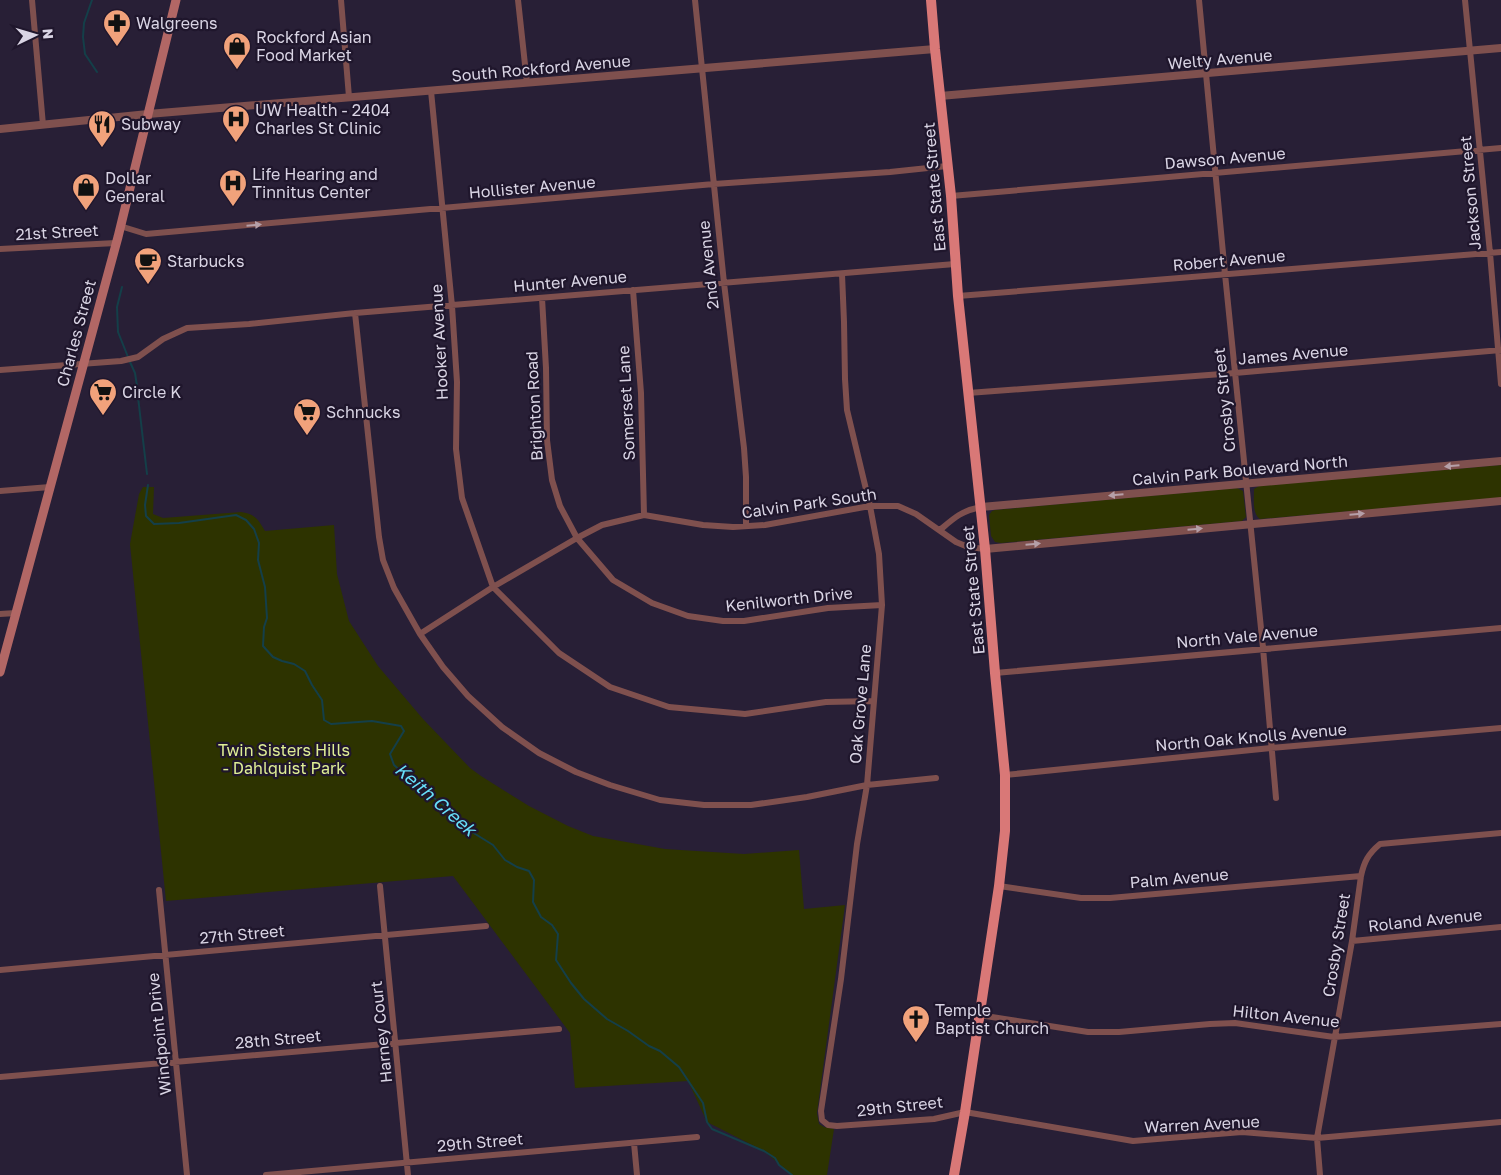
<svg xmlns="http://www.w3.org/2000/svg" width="1501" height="1175" viewBox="0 0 1501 1175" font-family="'Golos Text',sans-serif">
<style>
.green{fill:#2d3300}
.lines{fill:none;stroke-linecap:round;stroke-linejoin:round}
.stream{stroke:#143f49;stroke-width:2}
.minor{stroke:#7f504e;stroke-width:6}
.tertiary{stroke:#7f504e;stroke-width:8}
.secondary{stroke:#b26765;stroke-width:9}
.primary{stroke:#d97877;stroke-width:10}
.oneway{fill:#b59fa8}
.labels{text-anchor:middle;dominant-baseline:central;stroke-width:4.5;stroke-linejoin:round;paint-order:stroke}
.poi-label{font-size:16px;fill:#d9d4e4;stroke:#1f162c;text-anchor:start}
.street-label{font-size:16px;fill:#d9d4e4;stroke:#1f162c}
.park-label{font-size:16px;fill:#dfee95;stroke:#1f162c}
.water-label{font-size:18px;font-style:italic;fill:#67dff9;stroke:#1f162c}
</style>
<rect width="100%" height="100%" fill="#281f36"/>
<path class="green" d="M1501,465V498L1260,519C1252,514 1254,498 1254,489L1259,486Z
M143,487H154L153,514L163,518L241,512C255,514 258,519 265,531L334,525L337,574L349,621L378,666L423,719L470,768L481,776L529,806L568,826L593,836L665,849L744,854L799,850L804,909L845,905L817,1113L819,1124L824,1127L834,1129L827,1175H792L764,1151L707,1122L688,1081L575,1088L570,1033L453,876L166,901L130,544L139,494Z
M1237,488L1243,491L1246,517L1242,521L1001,543L995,542L991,536L989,515L992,511L995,510Z"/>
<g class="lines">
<path class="stream" d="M92,0L84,23L83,37L85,54L97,72
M122,287L117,307L118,332L128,357
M130,362L135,373L137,386
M138,397L147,474
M148,485L145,505L146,516L154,524L179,523L236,515L246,520L254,529L259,543L258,560L265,587L267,618L264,627L263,646L273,657L282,661L294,664L305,671L312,685L322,700L324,720L331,724L372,721L401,726L404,731L390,754L394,765L421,789L458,815L472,832L493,845L505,860L517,867L529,871L534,880L533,902L541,917L552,925L558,934L556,960L571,983L584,999L607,1019L628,1031L649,1046L660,1051L679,1067L703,1103L707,1122L712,1129L764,1151L775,1158L779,1165L792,1175"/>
<path class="minor" d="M32,0L43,125
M341,0L349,97
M518,0L527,83
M695,0L724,283L744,448L746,477V526
M1199,0L1225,274L1263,648L1276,798
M1465,0L1490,253L1501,384
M431,91L452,306L457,382L456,449L462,498L493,587L559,653L610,687L669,707L745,714L826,702L874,701
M951,196L1501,148
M120,226L146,234L714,184L890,172L947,166
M0,249L116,243
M842,274L844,322L845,379L847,410L870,506L879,554L882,605L867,785L857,844L841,979L821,1111L822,1120L828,1125L837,1126L934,1119L965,1112L1133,1141L1242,1132L1317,1138L1501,1122
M633,290L641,393L644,515
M958,296L1501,252
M542,298L546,368L547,440L552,480L560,506L577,538L613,580L652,603L688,616L723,621H744L828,608L882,605
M355,313L379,537L383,560L394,588L420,634L443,667L468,696L502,727L539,753L576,772L610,785L660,800L704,805H751L807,797L867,785L936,778
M0,370L121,361L138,357L163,339L187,328L249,324L355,313L955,264
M968,393L1235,373L1501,350
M0,491L50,487
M940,530C954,518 961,511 981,507
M0,614L16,613
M420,634L493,587L577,538L602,525L644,515L703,525L733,527L765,525L870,506H898L916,514L956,542L968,547L985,549
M995,673L1501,628
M1005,775L1271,748L1501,728
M380,886L408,1175
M999,886L1081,898H1110L1361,876
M159,890L187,1175
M1352,941L1501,927
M0,970L486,926
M979,1015L1088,1032H1119L1210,1024L1235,1023L1334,1037L1501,1024
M0,1077L559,1029
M634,1143L637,1175
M266,1175L697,1137
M1320,1175L1317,1138L1352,941L1361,876C1364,862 1368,854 1380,844L1501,833"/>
<path class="tertiary" d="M940,96L1501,48
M0,129L148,114L935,49
M981,507L1501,461
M985,549L1501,501"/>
<path class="secondary" d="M0,672L118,237L176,0"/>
<path class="primary" d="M931,0L935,49L951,196L958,296L985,549L995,673L1005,775V831L999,886L965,1112L954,1175"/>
</g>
<defs><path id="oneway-solid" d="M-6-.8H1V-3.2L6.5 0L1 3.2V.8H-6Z" transform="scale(1.25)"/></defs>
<g class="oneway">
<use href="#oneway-solid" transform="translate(254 225) rotate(-5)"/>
<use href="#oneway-solid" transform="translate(1452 466) rotate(175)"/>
<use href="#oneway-solid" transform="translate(1116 495) rotate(175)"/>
<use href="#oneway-solid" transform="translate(1357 514) rotate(-5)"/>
<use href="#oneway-solid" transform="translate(1195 529) rotate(-5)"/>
<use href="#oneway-solid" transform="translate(1033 544) rotate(-5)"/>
</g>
<defs>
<g id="pharmacy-pin" transform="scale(1.4375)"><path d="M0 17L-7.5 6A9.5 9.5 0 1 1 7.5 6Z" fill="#f1a27b" stroke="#1f162c"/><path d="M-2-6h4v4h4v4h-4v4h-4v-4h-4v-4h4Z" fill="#111"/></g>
<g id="shop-pin" transform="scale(1.4375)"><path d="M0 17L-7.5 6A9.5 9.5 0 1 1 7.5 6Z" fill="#f1a27b" stroke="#1f162c"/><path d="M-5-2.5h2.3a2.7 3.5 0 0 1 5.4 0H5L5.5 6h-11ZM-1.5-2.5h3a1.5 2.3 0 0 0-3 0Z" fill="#111"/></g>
<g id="hospital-pin" transform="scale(1.4375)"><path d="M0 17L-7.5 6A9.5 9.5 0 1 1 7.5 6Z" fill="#f1a27b" stroke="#1f162c"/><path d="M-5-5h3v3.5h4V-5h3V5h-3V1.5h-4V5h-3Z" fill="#111"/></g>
<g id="restaurant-pin" transform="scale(1.4375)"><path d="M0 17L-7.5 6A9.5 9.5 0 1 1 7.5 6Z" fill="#f1a27b" stroke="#1f162c"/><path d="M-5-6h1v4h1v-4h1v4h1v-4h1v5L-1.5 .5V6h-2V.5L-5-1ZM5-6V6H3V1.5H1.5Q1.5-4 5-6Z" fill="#111"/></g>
<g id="cafe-pin" transform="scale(1.4375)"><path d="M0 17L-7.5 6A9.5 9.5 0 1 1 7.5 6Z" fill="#f1a27b" stroke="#1f162c"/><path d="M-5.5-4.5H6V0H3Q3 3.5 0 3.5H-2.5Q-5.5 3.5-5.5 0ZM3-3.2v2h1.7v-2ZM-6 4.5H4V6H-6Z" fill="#111"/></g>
<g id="supermarket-pin" transform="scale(1.4375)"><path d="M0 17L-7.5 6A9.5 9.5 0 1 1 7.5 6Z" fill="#f1a27b" stroke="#1f162c"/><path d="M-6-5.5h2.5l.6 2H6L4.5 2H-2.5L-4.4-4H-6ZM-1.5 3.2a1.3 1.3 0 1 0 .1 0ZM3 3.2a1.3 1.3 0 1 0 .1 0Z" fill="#111"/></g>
<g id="church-pin" transform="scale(1.4375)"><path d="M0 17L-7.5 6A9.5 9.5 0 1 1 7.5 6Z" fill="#f1a27b" stroke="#1f162c"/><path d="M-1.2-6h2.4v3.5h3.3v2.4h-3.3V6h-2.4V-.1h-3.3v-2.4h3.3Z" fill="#111"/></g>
</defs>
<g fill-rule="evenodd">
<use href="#pharmacy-pin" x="117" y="23"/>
<use href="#shop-pin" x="237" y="46"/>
<use href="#hospital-pin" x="236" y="119"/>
<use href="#restaurant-pin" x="102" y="124"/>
<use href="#hospital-pin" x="233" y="183"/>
<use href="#shop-pin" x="86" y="187"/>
<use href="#cafe-pin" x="148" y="261"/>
<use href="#supermarket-pin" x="103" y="392"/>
<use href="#supermarket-pin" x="307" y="412"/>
<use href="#church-pin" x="916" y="1019"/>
</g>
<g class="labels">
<g class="poi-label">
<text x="136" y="23">Walgreens</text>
<text x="256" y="37">Rockford Asian<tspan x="256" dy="18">Food Market</tspan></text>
<text x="255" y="110">UW Health - 2404<tspan x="255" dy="18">Charles St Clinic</tspan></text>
<text x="121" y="124">Subway</text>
<text x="252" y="174">Life Hearing and<tspan x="252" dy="18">Tinnitus Center</tspan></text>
<text x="105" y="178">Dollar<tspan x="105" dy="18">General</tspan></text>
<text x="167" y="261">Starbucks</text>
<text x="122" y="392">Circle K</text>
<text x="326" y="412">Schnucks</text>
<text x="935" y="1010">Temple<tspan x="935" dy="18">Baptist Church</tspan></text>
</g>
<g class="street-label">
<text transform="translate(1220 59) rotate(-5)">Welty Avenue</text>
<text transform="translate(541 68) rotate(-5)">South Rockford Avenue</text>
<text transform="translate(1225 158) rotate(-5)">Dawson Avenue</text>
<text transform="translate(532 187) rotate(-5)">Hollister Avenue</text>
<text transform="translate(934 187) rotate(-95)">East State Street</text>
<text transform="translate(1470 193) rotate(-95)">Jackson Street</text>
<text transform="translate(57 232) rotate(-3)">21st Street</text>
<text transform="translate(1229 260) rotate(-5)">Robert Avenue</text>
<text transform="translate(708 265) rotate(-96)">2nd Avenue</text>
<text transform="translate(570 281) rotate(-5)">Hunter Avenue</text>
<text transform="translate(76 333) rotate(-75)">Charles Street</text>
<text transform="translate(439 342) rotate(-93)">Hooker Avenue</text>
<text transform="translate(1293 354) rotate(-5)">James Avenue</text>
<text transform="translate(1224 400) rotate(-96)">Crosby Street</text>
<text transform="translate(626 403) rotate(-93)">Somerset Lane</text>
<text transform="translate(534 406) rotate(-93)">Brighton Road</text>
<text transform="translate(1240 470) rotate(-5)">Calvin Park Boulevard North</text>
<text transform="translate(809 503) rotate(-8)">Calvin Park South</text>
<text transform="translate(973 590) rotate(-95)">East State Street</text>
<text transform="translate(789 599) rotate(-6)">Kenilworth Drive</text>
<text transform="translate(1247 636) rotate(-5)">North Vale Avenue</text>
<text transform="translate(860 704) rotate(-85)">Oak Grove Lane</text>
<text transform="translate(1251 737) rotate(-5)">North Oak Knolls Avenue</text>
<text transform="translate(1179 878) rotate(-5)">Palm Avenue</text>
<text transform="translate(1425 920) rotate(-6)">Roland Avenue</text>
<text transform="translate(242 934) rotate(-5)">27th Street</text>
<text transform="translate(1336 945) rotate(-81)">Crosby Street</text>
<text transform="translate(1286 1016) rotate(6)">Hilton Avenue</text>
<text transform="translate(381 1032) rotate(-96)">Harney Court</text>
<text transform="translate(159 1034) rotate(-96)">Windpoint Drive</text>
<text transform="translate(278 1039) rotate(-5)">28th Street</text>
<text transform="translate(900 1106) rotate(-6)">29th Street</text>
<text transform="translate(1202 1124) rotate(-3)">Warren Avenue</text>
<text transform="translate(480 1142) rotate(-5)">29th Street</text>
</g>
<g class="park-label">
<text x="284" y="750">Twin Sisters Hills<tspan x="284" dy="18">- Dahlquist Park</tspan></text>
</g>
<g class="water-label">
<text transform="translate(436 799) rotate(41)">Keith Creek</text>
</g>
</g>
<g transform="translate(35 35) rotate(85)" stroke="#1f162c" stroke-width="4" paint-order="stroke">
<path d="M0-4L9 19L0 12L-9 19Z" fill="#d9d4e4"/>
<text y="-8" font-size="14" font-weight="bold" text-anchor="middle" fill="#d9d4e4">N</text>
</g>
</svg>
